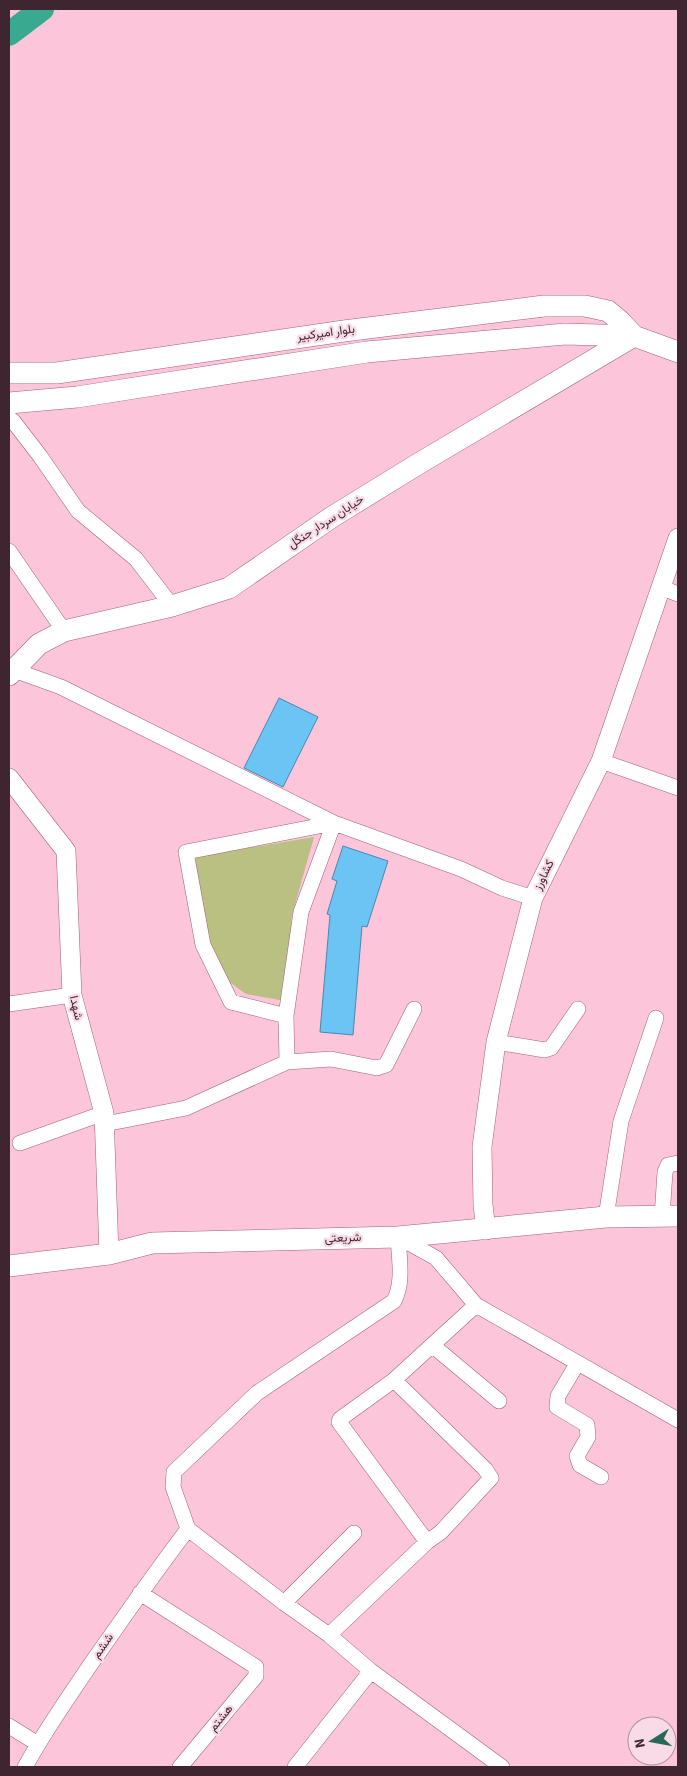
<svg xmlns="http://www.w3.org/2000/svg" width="687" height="1776" viewBox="0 0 687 1776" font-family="'Source Sans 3',Vazirmatn,sans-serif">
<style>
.green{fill:#b9c082}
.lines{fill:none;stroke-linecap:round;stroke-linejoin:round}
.river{stroke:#39aa8f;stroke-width:24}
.building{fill:#6cc4f4;stroke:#4689ac}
.minor-casing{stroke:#9f617b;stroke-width:16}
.tertiary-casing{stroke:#9f617b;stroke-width:20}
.secondary-casing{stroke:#9f617b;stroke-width:22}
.minor{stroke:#fff;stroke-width:15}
.tertiary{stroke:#fff;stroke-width:19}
.secondary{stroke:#fff;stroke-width:21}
.labels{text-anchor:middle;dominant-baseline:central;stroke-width:4.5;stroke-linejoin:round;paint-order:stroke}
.street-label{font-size:12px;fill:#3f2530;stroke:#f8dbe6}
</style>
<rect width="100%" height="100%" fill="#fdc5da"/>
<path class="green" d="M314,837L292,915L285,1001L246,994L228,981L213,957L191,859L199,856Z"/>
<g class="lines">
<path class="river" d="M9,34L42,9"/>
</g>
<path class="building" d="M279,698L318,717L283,787L244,768Z
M343,846L388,861L367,927L362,926L353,1035L320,1032L330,915L327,914L337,881L332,879Z"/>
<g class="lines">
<g class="minor-casing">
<path id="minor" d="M9,418L13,421L40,456L78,511L136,559L172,606
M9,551L64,631
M660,587L678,594
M14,670L61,687L334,823L461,869L502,888L533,898
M601,761L678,788
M9,1004L72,995
M286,1016L231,1002L203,945L186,852L334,823
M496,1042L545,1050L551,1048L578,1009
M287,1062L286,1016L301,912L334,823
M105,1124L186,1108L287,1062L331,1059L377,1068L386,1065L414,1009
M20,1143L104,1113
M606,1217L621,1121L656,1018
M662,1217L665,1172L668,1165L678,1163
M398,1237C399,1258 404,1282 394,1301L257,1393L174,1472L173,1487L188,1529L284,1603L329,1635L371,1671L502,1767
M398,1237L436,1258L476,1305L678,1420
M432,1345L499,1401
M577,1364L558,1396L557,1407L587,1425L588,1437L577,1456L580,1465L601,1477
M427,1542L339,1422L340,1419L394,1380L476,1305
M140,1593L256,1667V1676L180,1767
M284,1603L354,1533
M329,1635L427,1542L441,1532L491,1478L485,1469L394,1380
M9,1726L38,1744
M25,1767C45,1730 69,1696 93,1661C124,1617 155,1572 188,1529
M295,1767L371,1671"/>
</g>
<g class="tertiary-casing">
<path id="tertiary" d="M9,778L66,851L72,995L104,1113L109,1254
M486,1230L483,1205L482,1147L496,1042L533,898L601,761L678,538"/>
</g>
<g class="secondary-casing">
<path id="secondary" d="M9,373H57L344,331L544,306H585L608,311L620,321L634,336
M9,403L77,397L367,352L565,334L634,336L678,352
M9,675L39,644L64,631L172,606L229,588L332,517L418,464L634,336
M9,1266L109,1254L152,1243L398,1237L606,1217L678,1216"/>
</g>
<use href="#minor" class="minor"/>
<use href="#tertiary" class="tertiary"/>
<use href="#secondary" class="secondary"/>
</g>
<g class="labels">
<g class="street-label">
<text transform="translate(326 333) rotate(-8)">بلوار امیرکبیر</text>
<text transform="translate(326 522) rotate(-33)">خیابان سردار جنگل</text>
<text transform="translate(544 875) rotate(-64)">کشاورز</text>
<text transform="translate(76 1008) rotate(77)">شهدا</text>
<text transform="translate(343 1238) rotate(-2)">شریعتی</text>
<text transform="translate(103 1646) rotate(-55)">ششم</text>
<text transform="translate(221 1718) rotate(-51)">هشتم</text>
</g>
</g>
<rect width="687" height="1776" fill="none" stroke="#3f2530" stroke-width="20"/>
<g transform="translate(652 1741) rotate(259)"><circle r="24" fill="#f8dbe6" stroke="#ae929d"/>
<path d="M0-4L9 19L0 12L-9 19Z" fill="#276959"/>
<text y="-8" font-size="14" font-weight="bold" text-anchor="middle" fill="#3f2530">N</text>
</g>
</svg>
